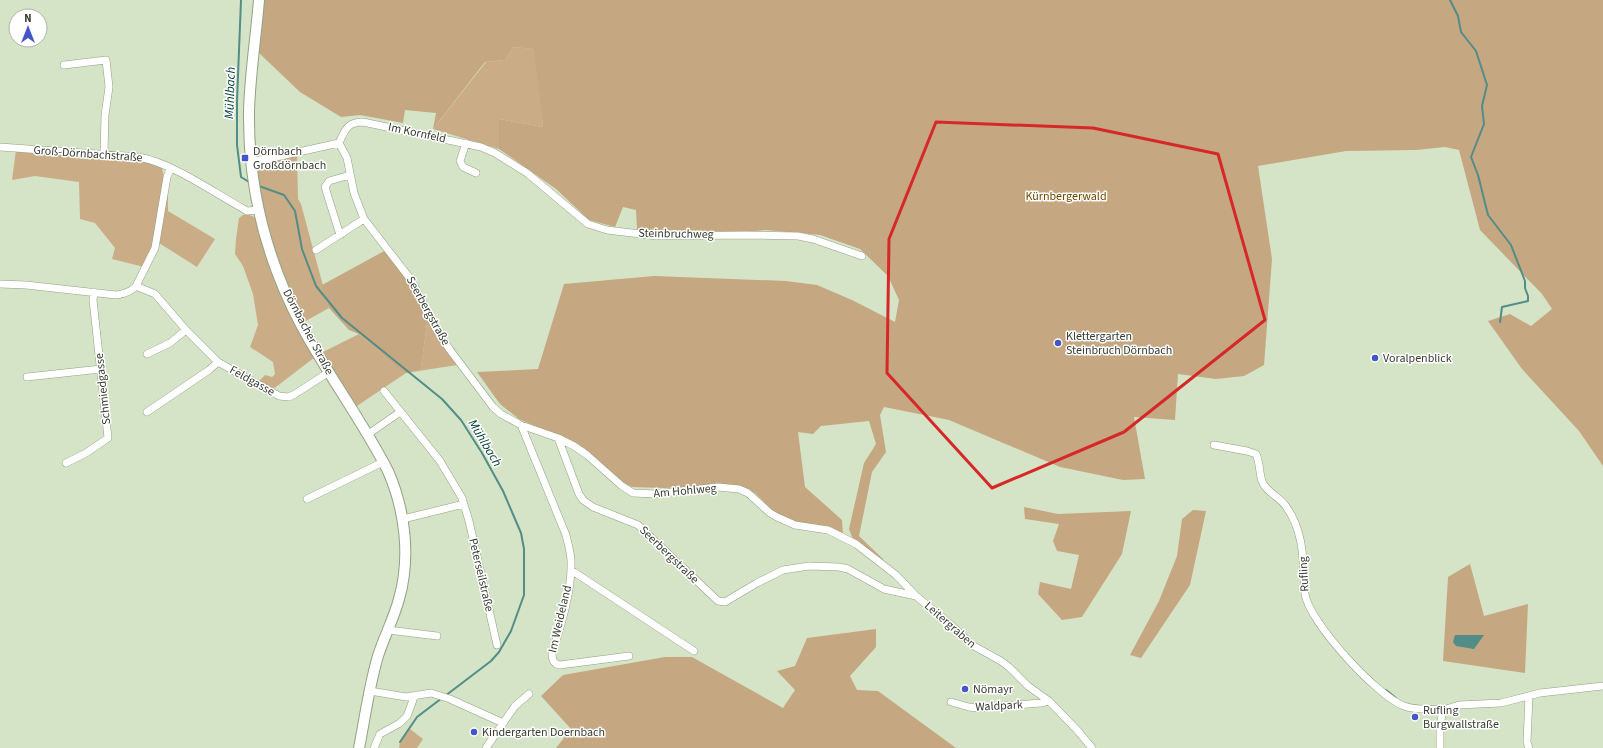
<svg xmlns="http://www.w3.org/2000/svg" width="1603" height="748" viewBox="0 0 1603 748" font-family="'Source Sans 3',sans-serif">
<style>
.green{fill:#caad87}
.forest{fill:#c5a781}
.water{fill:#528d87}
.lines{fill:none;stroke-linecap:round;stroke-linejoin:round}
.stream{stroke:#528d87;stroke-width:2}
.street-casing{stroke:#92a085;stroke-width:8}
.secondary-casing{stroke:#92a085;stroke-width:12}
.street{stroke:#fff;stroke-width:7}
.secondary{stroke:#fff;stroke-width:10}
.marked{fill:none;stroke:#d62828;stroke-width:3;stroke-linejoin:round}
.poi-dot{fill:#4455c9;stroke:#fff;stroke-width:1.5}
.labels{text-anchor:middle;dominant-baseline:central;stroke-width:3;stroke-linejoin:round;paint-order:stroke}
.street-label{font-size:12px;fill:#363c30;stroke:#fff}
.poi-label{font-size:12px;fill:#363c30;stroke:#fff;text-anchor:start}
.park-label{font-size:12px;fill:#6e4700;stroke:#fff}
.water-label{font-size:13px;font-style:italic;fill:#003c37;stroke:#fff}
</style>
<rect width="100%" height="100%" fill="#d5e4c7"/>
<path class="green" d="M513,47L535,49L543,127L499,119V149L433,129L486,62L505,60Z
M16,150L137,159L153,162L162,168L164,177L155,237L144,267L112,259L115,248L95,223L80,219L79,182L35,176L12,180Z
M297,154L298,199L301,204L329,308L304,322C281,273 259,219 257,164Z
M168,187V211L215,239L197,267L159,243Z
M248,214L254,217L259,222L315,357L272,390L258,382L265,375L272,377L275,374L273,362L250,347L258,325L253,294L243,266L235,254L236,239L239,218L243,215Z
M428,315L457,365L406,373L354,408L323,352L359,334L393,364L421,368Z
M410,729L423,739L417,748H399L400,742Z"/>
<path class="forest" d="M262,0H1603V466L1579,431L1522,369L1488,321L1510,314L1531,326L1552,309L1542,294L1480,230L1459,150L1445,147L1416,150L1346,151L1258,166L1272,259L1264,365L1244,376L1216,379L1178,374L1175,420L1134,417L1145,479L1123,480L1060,467L949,420L884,407L880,415L886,452L872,472L859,536L883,559L882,562L853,539L849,529L864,463L876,444L869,421L821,426L813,434L798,432L805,487L842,520L843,536L787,519L774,512L755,493L735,485L664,488L632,487L625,484L584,448L519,419L500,404L477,372L538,369L564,284L654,276L786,281L817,285L852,300L895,322L899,300L888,276L860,249L820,235L766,230L712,235L637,229L636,210L623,207L615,227L589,220L556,189L499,149V119L543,127L534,49L513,47L505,60L485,62L433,129L436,113L405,110L403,123L360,115L341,117L300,92L259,53Z
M386,250L408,281L428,315L421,368L406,373L393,364L359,334L349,330L329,308L322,285Z
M1024,507L1058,514L1131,511L1122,554L1082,617L1062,620L1038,594L1040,582L1071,589L1079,555L1057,551L1053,541L1059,524L1025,519Z
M1193,510L1206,511L1190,585L1141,658L1130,655L1159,601L1177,556L1182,519Z
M1470,564L1484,616L1528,604L1525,673L1443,661L1448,577Z
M876,629V647L850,676L857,690L878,691L956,748H556L571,729L541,696L563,675L665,657H692L783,708L795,690L777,671L795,666L807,638Z"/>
<path class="water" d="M1455,635H1484L1474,649L1456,646L1453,642Z"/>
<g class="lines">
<path class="stream" d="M241,0L237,101V145L241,177L249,182
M1450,0L1458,16L1461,32L1476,51L1487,85L1482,106L1484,124L1471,157L1478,175L1488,215L1511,245L1525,281V288L1528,296V301L1502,307L1500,322
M259,186L284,195L295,211L302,249L316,286L342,318L442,399L461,420L482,453L503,491L521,533L524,549V595L511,631L499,652L491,661L445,696
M1386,690L1396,698
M400,742L417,717L442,698"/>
<g class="street-casing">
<path id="street" d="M64,65L106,60L109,87L105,115L104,154
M339,143C345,130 347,122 363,122L481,147L495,153L527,173L588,224L607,230L657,236L745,235L798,236L813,239L862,256
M466,143L460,161L463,167L476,173
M0,147L139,157C174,164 211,191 242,208L247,211L259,210
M251,161L267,159L339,143L347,158L354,193L364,219L412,281L435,327L450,350L493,407L501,414L521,425L558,438L579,494L583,500L593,507L638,525L718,601L725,602L757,583L783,570L809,566L839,567L848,569L884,589L916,596
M340,235L325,187L329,181L350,175
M316,250L364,219
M0,284L26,285L116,295C124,294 131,292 136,286L155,248L167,177L171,168
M136,286L155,294L186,330L218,362L279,396L289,397L295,394L329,372
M147,354L170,343L186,330
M27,377L101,369
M384,391L440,461L462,498L469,521L497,645
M147,412L209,370L218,362
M521,425L566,535C568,544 571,553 571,562C572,592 561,625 552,653C552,659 553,664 560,665L629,656
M367,435L400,412
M558,438L574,446L587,455L622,486L633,493L655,494L718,487L739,489L748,493L770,513L777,517L795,525L828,530L856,544L896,575L916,596L950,624L972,645L1001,661L1009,667L1028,686L1049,701L1078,731L1092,748
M1214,445L1247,451L1256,454C1260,463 1259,472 1262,481C1265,491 1279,497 1285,505C1305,532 1303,563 1305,594C1309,622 1377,696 1404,706C1416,711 1431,708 1443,710L1440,726V748
M66,463L86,453L108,438L93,300L94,292
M307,499L383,462
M403,519L464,504
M571,570L694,651
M388,630L437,636
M370,691L406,697L431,693L450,699L503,723
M1529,696L1527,742L1529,748
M951,702L969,707L977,708L1041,703L1049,701
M1443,710L1459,705L1501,703L1540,693L1603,686
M374,748L380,734L400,723L407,716L413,700V696
M486,748L515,706L529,694"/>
</g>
<g class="secondary-casing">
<path id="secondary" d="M259,0C256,37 250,74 249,111C248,185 266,258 300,323C327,374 362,420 388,471C405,510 411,557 399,599C394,618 384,637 378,656C369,686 365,718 359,748"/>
</g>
<use href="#street" class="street"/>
<use href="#secondary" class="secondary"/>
</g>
<path class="marked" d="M936,122L1093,128L1218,154L1265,320L1124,432L992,488L887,373L889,239Z"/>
<g class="poi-dot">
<rect x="241" y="154" width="8" height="8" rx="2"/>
<circle cx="1058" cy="343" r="4"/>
<circle cx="1375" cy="358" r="4"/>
<circle cx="965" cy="689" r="4"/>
<circle cx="1415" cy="717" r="4"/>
<circle cx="474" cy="732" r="4"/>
</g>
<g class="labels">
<g class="street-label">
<text transform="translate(417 133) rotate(12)">Im Kornfeld</text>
<text transform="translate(88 154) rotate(4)">Groß-Dörnbachstraße</text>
<text transform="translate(676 234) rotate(1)">Steinbruchweg</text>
<text transform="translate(428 311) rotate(61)">Seerbergstraße</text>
<text transform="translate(308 332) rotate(62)">Dörnbacher Straße</text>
<text transform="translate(252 381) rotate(29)">Feldgasse</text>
<text transform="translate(103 389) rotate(-96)">Schmiedgasse</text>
<text transform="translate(685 491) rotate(-5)">Am Hohlweg</text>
<text transform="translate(669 555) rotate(44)">Seerbergstraße</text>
<text transform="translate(1304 574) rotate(-93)">Rufling</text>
<text transform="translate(481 575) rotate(77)">Peterseilstraße</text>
<text transform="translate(560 619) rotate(-77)">Im Weideland</text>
<text transform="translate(950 625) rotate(41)">Leitergraben</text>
<text transform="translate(999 706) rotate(-3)">Waldpark</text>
</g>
<g class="poi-label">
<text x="253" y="151">Dörnbach<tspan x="253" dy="14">Großdörnbach</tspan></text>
<text x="1066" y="336">Klettergarten<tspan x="1066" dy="14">Steinbruch Dörnbach</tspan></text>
<text x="1383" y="358">Voralpenblick</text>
<text x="973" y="689">Nömayr</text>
<text x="1423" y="710">Rufling<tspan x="1423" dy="14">Burgwallstraße</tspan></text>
<text x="482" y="732">Kindergarten Doernbach</text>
</g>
<g class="park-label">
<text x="1066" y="196">Kürnbergerwald</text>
</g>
<g class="water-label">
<text transform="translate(230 93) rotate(-88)">Mühlbach</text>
<text transform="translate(485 443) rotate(59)">Mühlbach</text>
</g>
</g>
<g transform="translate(28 28)"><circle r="19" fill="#ffffff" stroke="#afb1ac"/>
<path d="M0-3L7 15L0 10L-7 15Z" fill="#4455c9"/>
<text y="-6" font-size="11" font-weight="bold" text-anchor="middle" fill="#363c30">N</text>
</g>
</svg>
